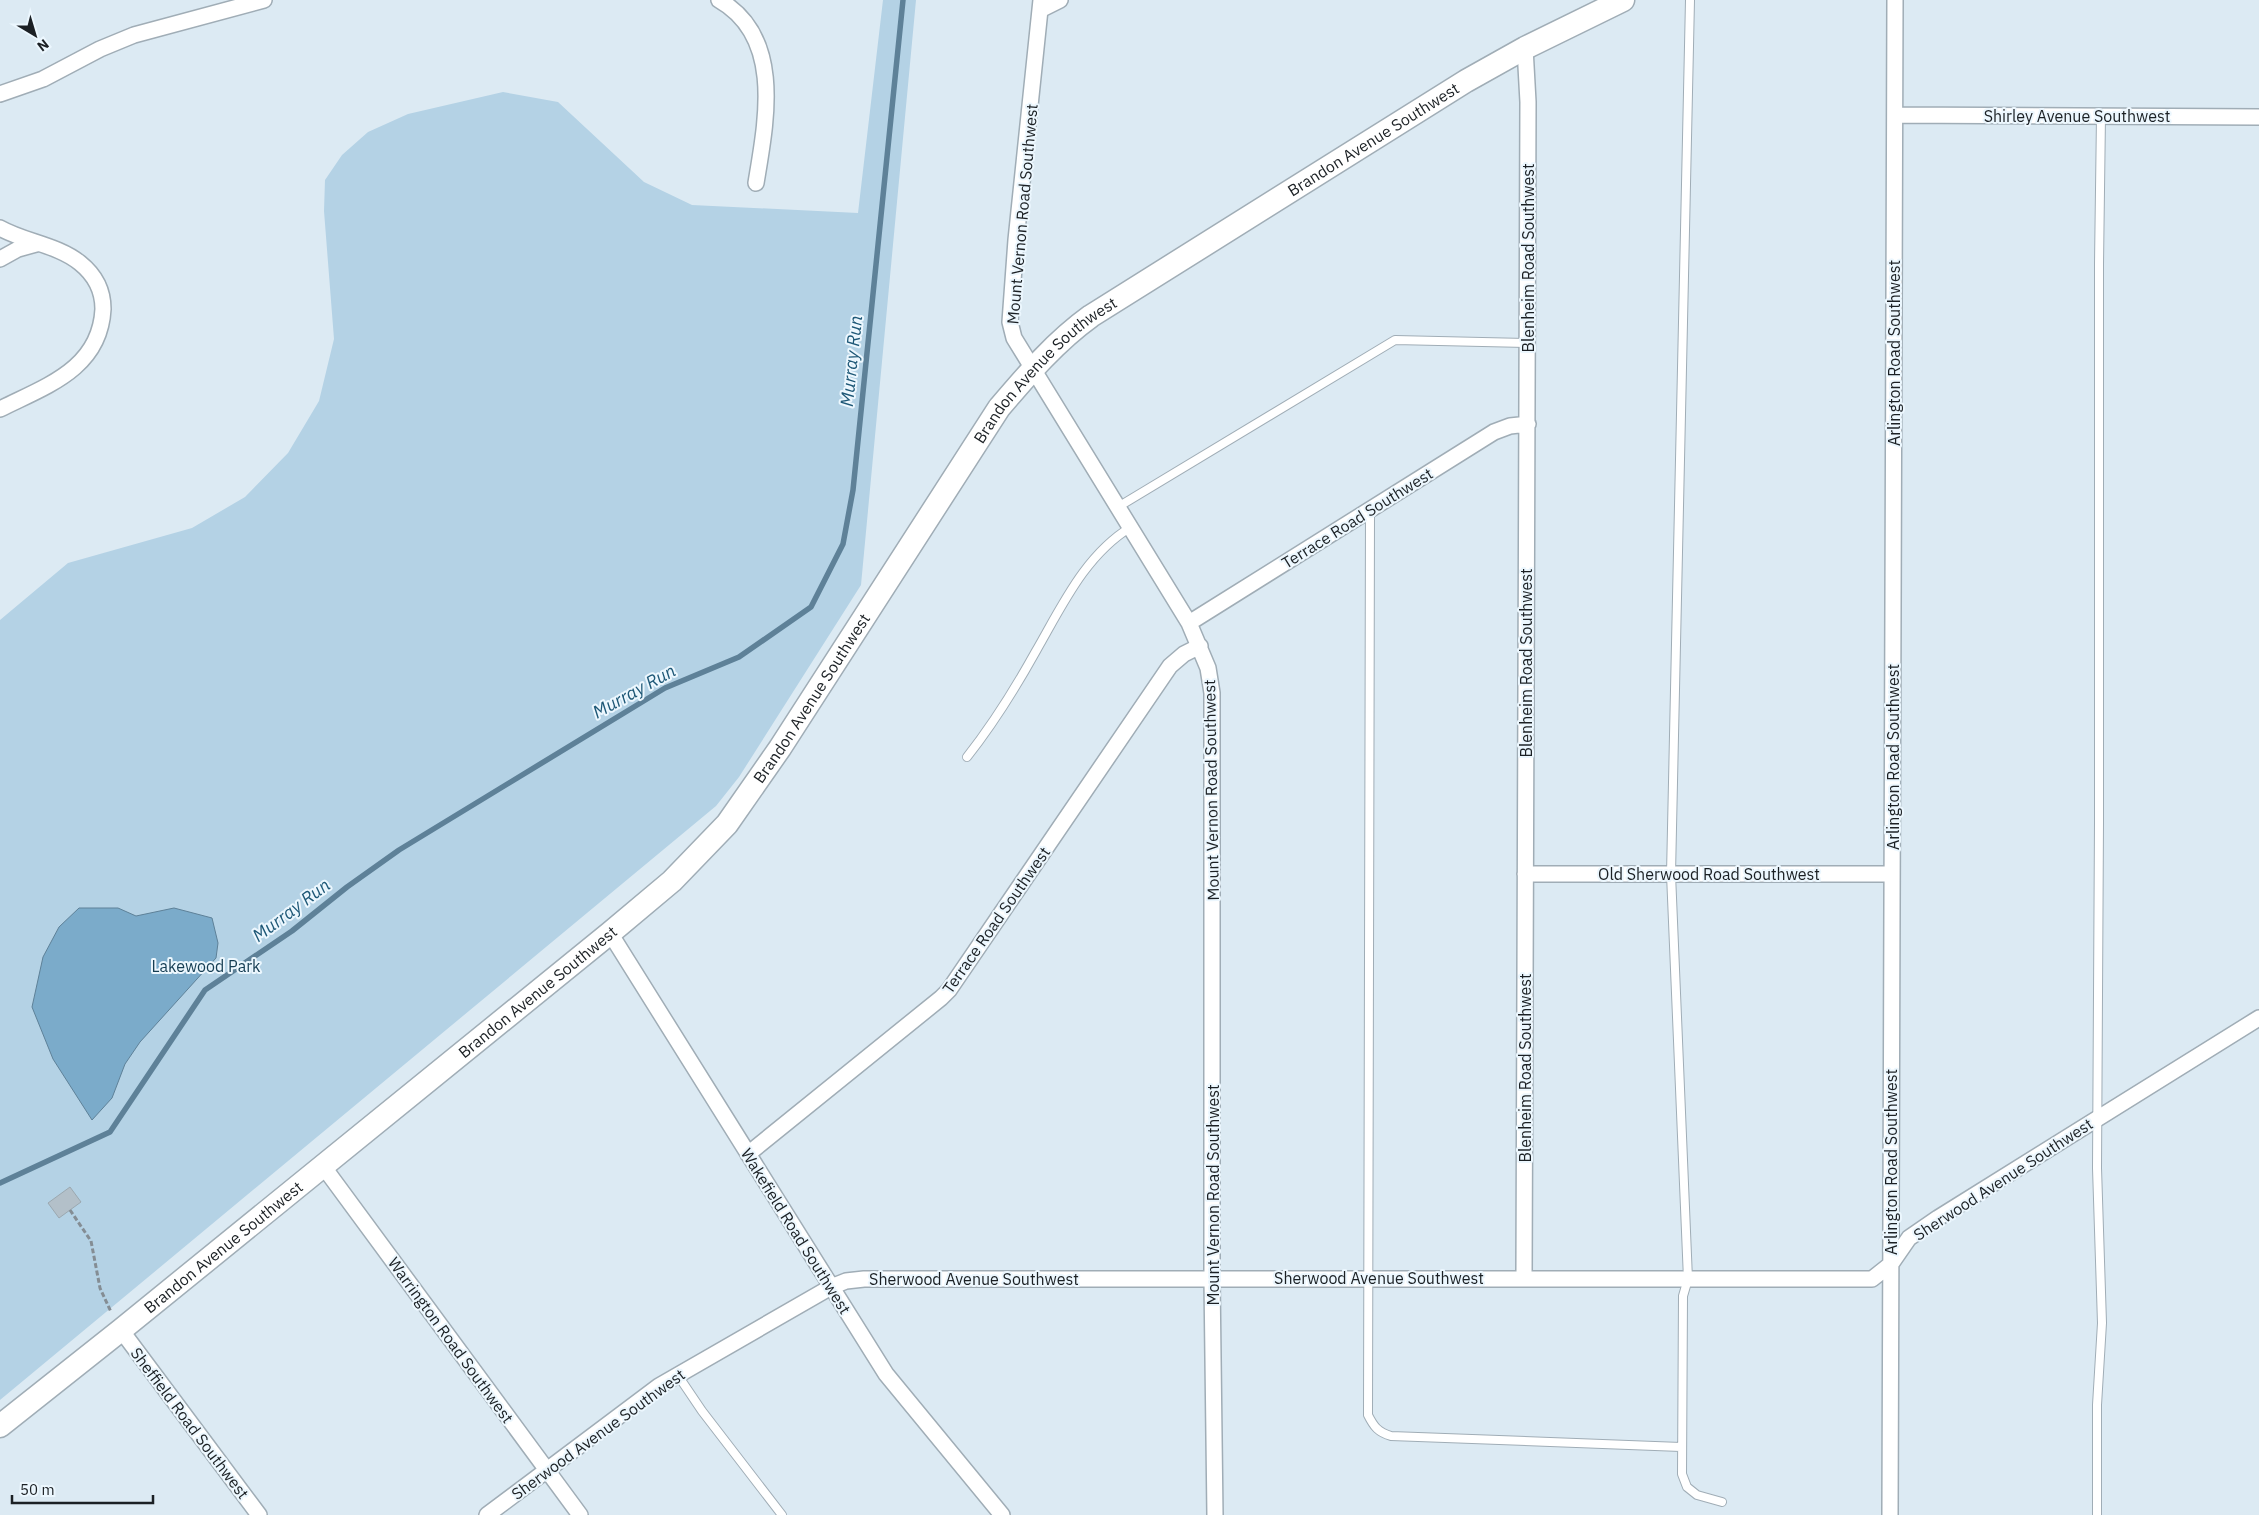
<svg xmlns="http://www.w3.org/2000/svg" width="2259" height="1515" viewBox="0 0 2259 1515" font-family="'IBM Plex Sans',sans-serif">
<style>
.green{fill:#b4d2e5}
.water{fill:#7babca;stroke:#5e8198}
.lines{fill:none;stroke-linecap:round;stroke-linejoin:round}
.stream{stroke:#5e8198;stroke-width:5.5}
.building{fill:#b3c0c9;stroke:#9ba8b0}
.service-casing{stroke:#a0adb6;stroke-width:10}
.minor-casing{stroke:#a0adb6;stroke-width:18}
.secondary-casing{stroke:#a0adb6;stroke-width:25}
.path{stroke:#848d94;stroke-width:3;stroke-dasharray:5 2.5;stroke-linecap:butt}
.service{stroke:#fff;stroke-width:8}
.minor{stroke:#fff;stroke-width:15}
.secondary{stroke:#fff;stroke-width:22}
.labels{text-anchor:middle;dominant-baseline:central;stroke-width:4;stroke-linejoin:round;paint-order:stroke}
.street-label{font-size:16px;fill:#1b2024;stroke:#ecf7fe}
.park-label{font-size:16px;fill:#153d53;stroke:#ecf7fe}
.water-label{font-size:18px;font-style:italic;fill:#1d5776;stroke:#ecf7fe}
</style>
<rect width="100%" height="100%" fill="#dceaf3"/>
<path class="green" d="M883,0H916L861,585L739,777L716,806L0,1400V620L68,563L192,528L245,497L288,453L319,401L334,339L324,211L325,180L342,155L368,132L408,114L503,92L558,102L644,182L692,205L858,213Z"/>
<path class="water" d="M79,908H118L136,916L174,908L212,918L218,943L216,958L140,1042L125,1064L112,1098L92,1120L53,1059L32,1007L43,957L59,927Z"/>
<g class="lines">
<path class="stream" d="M0,1183L110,1132L205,990L292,931L347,887L399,850L665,688L739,657L811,607L843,544L853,490L903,0"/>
</g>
<path class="building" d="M70,1187L81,1202L59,1218L48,1203Z"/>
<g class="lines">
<g class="service-casing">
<path id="service" d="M1690,0L1671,874L1688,1279L1683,1296L1682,1474L1687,1487L1697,1495L1722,1502
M1118,507L1395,340L1528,343
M1370,510L1368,1415C1374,1427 1378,1432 1391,1436L1681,1447
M967,757C993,724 1016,687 1036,651C1062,606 1085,555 1131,527
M677,1374L702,1411L782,1515
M2097,1515V1405L2102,1323L2097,1168L2099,822V264L2101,116"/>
</g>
<g class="minor-casing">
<path id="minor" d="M719,0C784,37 766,122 756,183
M1041,0L1016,240L1010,322L1014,338L1189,623L1208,668L1212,693V1279L1215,1515
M1040,10L1060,0
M0,94L43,79L100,49L134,35L264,0
M1895,115L2259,117
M0,228C25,242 58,245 80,263C95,275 103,290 103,309C100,369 46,386 0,409
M0,259L18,249L36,244
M1189,623L1494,432L1510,426L1528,424
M1525,874H1892
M610,933L886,1374L1002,1515
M748,1154L941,998L949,990L1170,666L1184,654L1200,646
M323,1166L580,1515
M1524,1278L1528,102L1525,48
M121,1330L259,1515
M487,1515L659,1386L831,1287L846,1281L864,1279H1872L1891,1264L1909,1238L1938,1218L2259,1018
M1890,1515L1895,0"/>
</g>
<g class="secondary-casing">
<g id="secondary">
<path id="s1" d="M0,1426L121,1330L610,933L672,881L727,824L780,748L999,408C1028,374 1055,342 1091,316L1466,81L1525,48L1623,0"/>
</g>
</g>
<path class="path" d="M70,1210L91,1241L100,1288L111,1312"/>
<use href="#service" class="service"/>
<use href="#minor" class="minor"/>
<use href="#secondary" class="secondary"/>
</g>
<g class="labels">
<g class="street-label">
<text x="2077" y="116">Shirley Avenue Southwest</text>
<text stroke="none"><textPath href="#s1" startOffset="1905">Brandon Avenue Southwest</textPath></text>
<text transform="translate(1022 214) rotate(-85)">Mount Vernon Road Southwest</text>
<text transform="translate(1528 258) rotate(-90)">Blenheim Road Southwest</text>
<text transform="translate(1894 353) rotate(-90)">Arlington Road Southwest</text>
<text stroke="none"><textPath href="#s1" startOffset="1501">Brandon Avenue Southwest</textPath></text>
<text transform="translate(1357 518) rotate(-32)">Terrace Road Southwest</text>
<text transform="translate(1526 663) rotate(-90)">Blenheim Road Southwest</text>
<text stroke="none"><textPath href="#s1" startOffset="1096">Brandon Avenue Southwest</textPath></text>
<text transform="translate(1893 757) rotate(-90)">Arlington Road Southwest</text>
<text transform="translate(1211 790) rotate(-91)">Mount Vernon Road Southwest</text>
<text x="1709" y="874">Old Sherwood Road Southwest</text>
<text transform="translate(996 920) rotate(-55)">Terrace Road Southwest</text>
<text stroke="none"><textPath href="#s1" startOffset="691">Brandon Avenue Southwest</textPath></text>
<text transform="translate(1525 1068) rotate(-90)">Blenheim Road Southwest</text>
<text transform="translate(1891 1162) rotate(-90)">Arlington Road Southwest</text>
<text transform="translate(2003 1179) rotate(-33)">Sherwood Avenue Southwest</text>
<text transform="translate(1213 1195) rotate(-90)">Mount Vernon Road Southwest</text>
<text transform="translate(796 1231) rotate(58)">Wakefield Road Southwest</text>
<text stroke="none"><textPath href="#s1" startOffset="286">Brandon Avenue Southwest</textPath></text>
<text x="1379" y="1278">Sherwood Avenue Southwest</text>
<text x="974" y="1279">Sherwood Avenue Southwest</text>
<text transform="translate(451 1340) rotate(54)">Warrington Road Southwest</text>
<text transform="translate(190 1423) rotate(53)">Sheffield Road Southwest</text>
<text transform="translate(598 1434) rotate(-36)">Sherwood Avenue Southwest</text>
</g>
<g class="park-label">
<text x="206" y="966">Lakewood Park</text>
</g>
<g class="water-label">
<text transform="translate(851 361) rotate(-84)">Murray Run</text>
<text transform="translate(634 691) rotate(-29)">Murray Run</text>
<text transform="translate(291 910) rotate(-37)">Murray Run</text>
</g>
</g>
<g transform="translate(35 35) rotate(142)" stroke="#ecf7fe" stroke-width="4" paint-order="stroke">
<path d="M0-4L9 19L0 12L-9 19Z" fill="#1b2024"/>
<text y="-8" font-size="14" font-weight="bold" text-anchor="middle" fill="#1b2024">N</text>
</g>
<path d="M12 1495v8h141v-8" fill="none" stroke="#1b2024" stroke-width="2.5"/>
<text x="20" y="1495" font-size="15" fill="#1b2024" stroke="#ecf7fe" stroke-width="4" paint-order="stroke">50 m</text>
</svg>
